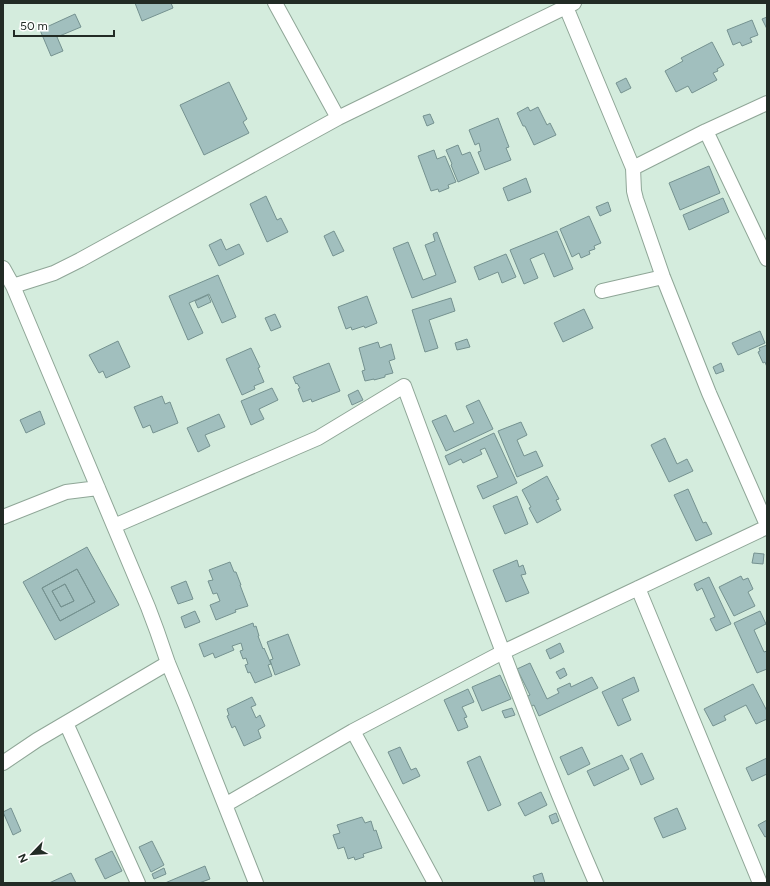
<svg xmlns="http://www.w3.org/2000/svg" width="770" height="886" viewBox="0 0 770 886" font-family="Figtree,sans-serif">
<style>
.building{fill:#a1bfbe;stroke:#759290;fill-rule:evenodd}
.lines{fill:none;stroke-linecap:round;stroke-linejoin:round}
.minor-casing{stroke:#8fa697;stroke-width:16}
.minor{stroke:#fff;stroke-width:14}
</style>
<rect width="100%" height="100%" fill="#d4ecdd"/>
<path class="building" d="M135,3H171L173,8L142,21Z
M75,14L81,27L57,37L63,51L51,56L40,30Z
M767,17V29L762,19Z
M752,20L758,35L750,38L752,42L742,46L740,42L733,45L727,30Z
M712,42L724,65L717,69L718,71L713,73L717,80L692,93L688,86L676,92L665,71L683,61L681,58Z
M626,78L631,88L621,93L616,83Z
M229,82L247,119L243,122L249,133L204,155L180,105Z
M528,107L530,111L538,107L547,125L550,123L556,135L534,145L525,126H523L517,113Z
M430,114L434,123L427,126L423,116Z
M498,118L509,147L506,148L511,160L485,170L478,152L481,151L479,143L475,145L469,130Z
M458,145L462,155L470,152L479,173L458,182L451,165L452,164L446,150Z
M434,150L437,159L445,156L456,182L448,185L449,188L439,192L438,189L431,191L418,156Z
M709,166L720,193L680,210L669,183Z
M526,178L531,192L508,201L503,188Z
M266,196L277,220L281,218L288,232L267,242L250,204Z
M723,198L729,212L689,230L683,215Z
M608,202L611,211L600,216L596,207Z
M589,216L601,243L594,246L595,249L589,251L590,254L581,258L579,253L572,257L560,229Z
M334,231L344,251L333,256L324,236Z
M557,231L573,269L554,277L544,253L530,259L538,278L524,284L510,250Z
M437,232L456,282L412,298L393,248L408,242L423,280L436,275L425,245L435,241L433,234Z
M221,239L226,250L239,244L244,254L219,266L209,245Z
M506,254L516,277L502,283L498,272L479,280L474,267Z
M218,275L236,317L222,323L209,294L189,303L203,333L188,340L169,296Z
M208,295L211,302L198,308L195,301Z
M367,296L377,323L365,328L364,326L352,330L351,327L346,329L338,307Z
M451,298L455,311L429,320L438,348L425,352L412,310Z
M584,309L593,328L563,342L554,323Z
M275,314L281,327L271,331L265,318Z
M760,331L765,343L738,355L732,343Z
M467,339L470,347L457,350L455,343Z
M118,341L130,367L106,378L103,371L99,373L89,355Z
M378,342L380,348L391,344L395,359L389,361L393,373L385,375V377L374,380V379L365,381L362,371L365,370L359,348Z
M767,345V367L765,362L763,363L758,352L760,351L759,348Z
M251,348L260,367L258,368L264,382L254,386L255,389L242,395L226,359Z
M329,363L340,391L312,402L311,399L303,402L298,389L300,388L297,383L296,384L293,377Z
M721,363L724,371L716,374L713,367Z
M272,388L278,400L259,409L264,419L251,425L241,401Z
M358,390L363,400L352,405L348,395Z
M162,396L165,404L170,402L178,423L153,433L150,425L143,428L134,407Z
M479,400L493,429L446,451L432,421L446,415L454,432L474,423L466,406Z
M40,411L45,424L26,433L20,420Z
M219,414L225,427L205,435L210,446L198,452L187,428Z
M521,422L527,435L517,440L524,456L536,451L543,466L517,477L498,431Z
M494,433L517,483L483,499L477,486L498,477L485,448L480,450L482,454L463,463L461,459L449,465L445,456Z
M665,438L677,464L687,459L693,471L669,482L651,445Z
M547,476L559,499L556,500L561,510L537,523L529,508L531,507L522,490Z
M688,489L703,523L706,522L712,534L696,541L674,495Z
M517,496L528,524L505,534L493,506Z
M87,547L119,605L55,640L23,582ZM77,569L95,602L60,621L42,588Z
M754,553L764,554L763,564L752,563Z
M517,560L519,567L523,565L526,574L521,575L529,593L506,602L493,570Z
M230,562L234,572H236L241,585H240L248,606L235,610L236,612L216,620L210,605L220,601L217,593L213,594L208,581L213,580L209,570Z
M77,569L95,602L60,621L42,588ZM65,584L74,601L61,607L52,591Z
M741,576L743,580L748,578L753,589L748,592L755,606L734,616L719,587Z
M709,577L731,624L716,631L710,619L715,617L702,588L697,591L694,584Z
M186,581L193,599L178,604L171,587Z
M65,584L74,601L61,607L52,591Z
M195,611L200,622L185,628L181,617Z
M760,611L766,624L754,630L764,652L767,651V669L757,673L734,623Z
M253,623L254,627L256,626L259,636H258L263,649L264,648L271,664L268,665L272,676L255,683L250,672L248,673L245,665L248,664L246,658L243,659L240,651L243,650L241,643L232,646L234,650L215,658L213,653L204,657L199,644Z
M288,634L300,665L275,675L270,660L273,659L267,642Z
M560,643L564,652L550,659L546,650Z
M530,663L547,699L559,693L557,689L570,683L571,687L592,677L598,688L539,716L534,705L530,707L526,697L530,695L517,669Z
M564,668L567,675L560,679L556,672Z
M500,675L511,699L482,711L472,687Z
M634,677L639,691L622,699L631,720L618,726L602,692Z
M753,684L767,711V719L756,724L746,705L724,716L726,720L713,726L704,709Z
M468,689L474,702L462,707L467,717L464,718L468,727L458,731L444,700Z
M252,697L256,705L251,707L256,718L260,715L265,726L258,730L261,738L244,746L235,726L232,728L227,716L229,715L227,709Z
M512,708L515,715L505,718L502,711Z
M400,747L411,770L416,768L420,776L403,784L388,752Z
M582,747L590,764L568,775L560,757Z
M642,753L654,779L641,785L630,759Z
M622,755L629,769L594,786L587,771Z
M480,756L501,805L488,811L467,762Z
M767,758V774L752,781L746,768Z
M541,792L547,805L525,816L518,803Z
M11,808L21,831L13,835L3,812Z
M677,808L686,829L663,838L654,818Z
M556,813L559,821L552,824L549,816Z
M362,817L365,823L371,821L374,831L376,830L382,848L363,854L364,857L355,860L354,857L348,859L344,847L338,849L333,835L340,833L337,825Z
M767,820V836L765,837L758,825Z
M152,841L164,865L151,872L139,847Z
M112,851L122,871L105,879L95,859Z
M205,866L210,879L199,883H165Z
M164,868L166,874L154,879L152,874Z
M71,873L76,883H49Z
M542,873L545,883H535L533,876Z"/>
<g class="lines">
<g class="minor-casing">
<path id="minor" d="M275,3L338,118
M566,7L633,168L634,191L636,199L663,277L709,393L767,525
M706,131L767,259
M633,168L706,131L767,103
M3,268L13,286L148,607L157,631L168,663L185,704L256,883
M13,286L54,273L80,260L338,118L574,3
M602,291L663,277
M3,517L66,492L98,488
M114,526L318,438L404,386C466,552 525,720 596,883
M638,588L760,883
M66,723L138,883
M353,731L435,883
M3,763L37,740L168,663
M225,805L353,731L503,652L767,527"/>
</g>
<use href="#minor" class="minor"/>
</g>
<rect width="770" height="886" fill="none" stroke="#222b25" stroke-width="8"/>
<g transform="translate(32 854) rotate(245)" stroke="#ffffff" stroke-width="3" paint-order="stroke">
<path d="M0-3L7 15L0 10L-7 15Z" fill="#222b25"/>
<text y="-6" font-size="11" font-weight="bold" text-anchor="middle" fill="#222b25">N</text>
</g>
<path d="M14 30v6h100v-6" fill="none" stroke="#222b25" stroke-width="2"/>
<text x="20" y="30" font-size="12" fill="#222b25" stroke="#ffffff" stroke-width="3" paint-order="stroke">50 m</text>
</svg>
